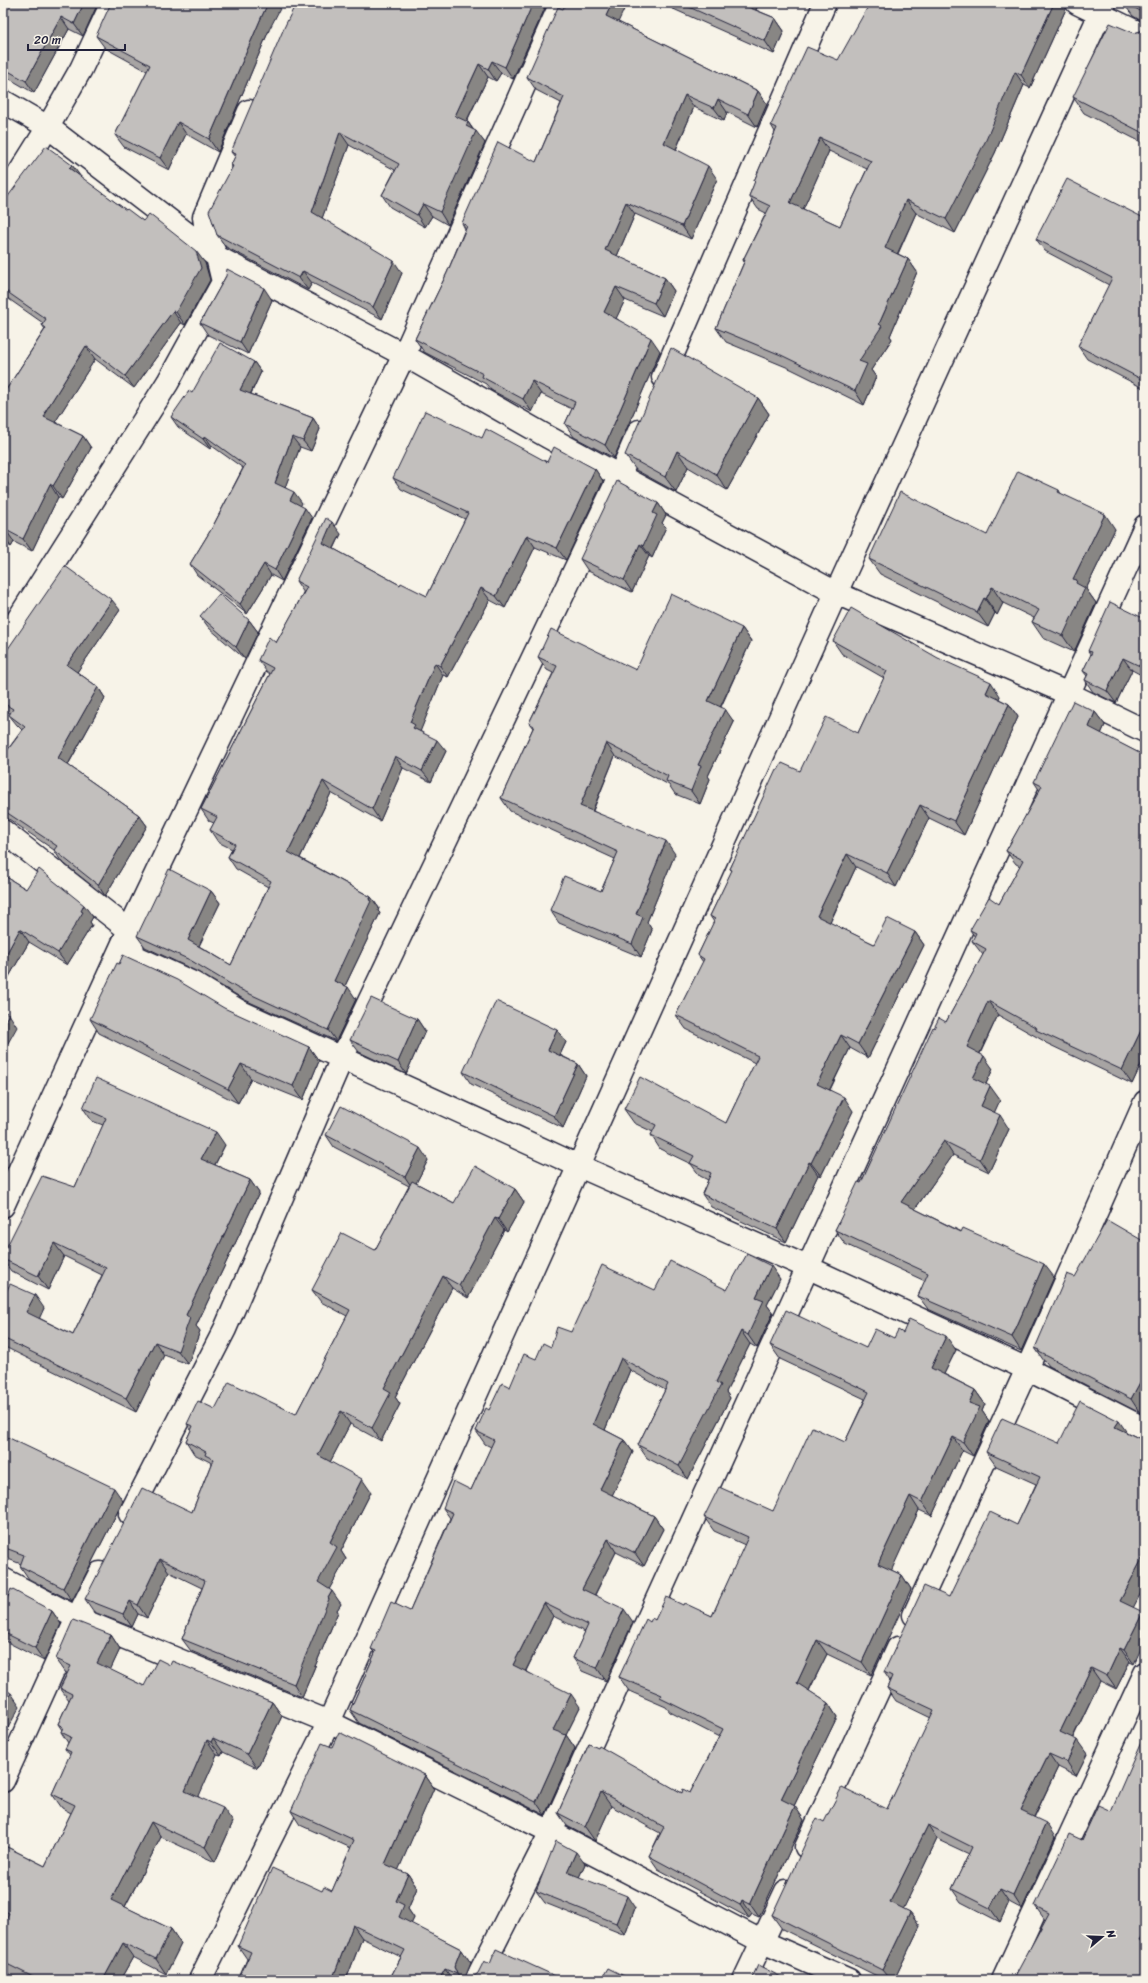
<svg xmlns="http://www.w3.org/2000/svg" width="1148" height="1983" viewBox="0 0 1148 1983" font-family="Sriracha,sans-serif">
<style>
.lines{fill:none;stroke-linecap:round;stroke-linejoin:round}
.street-casing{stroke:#22223b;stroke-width:25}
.street{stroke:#f7f3e8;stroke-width:22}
.wall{fill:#a7a4a3;stroke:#22223b;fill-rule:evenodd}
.shaded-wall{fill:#888684;stroke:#22223b}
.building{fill:#c2bfbd;stroke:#22223b;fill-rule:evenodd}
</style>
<rect width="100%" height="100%" fill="#f7f3e8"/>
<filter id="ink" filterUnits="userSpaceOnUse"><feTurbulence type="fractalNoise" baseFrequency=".025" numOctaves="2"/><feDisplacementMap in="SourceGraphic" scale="8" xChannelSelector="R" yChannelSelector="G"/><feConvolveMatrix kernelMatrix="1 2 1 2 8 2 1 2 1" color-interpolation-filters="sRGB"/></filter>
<g filter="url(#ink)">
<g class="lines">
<g class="street-casing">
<path id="street" d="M1077,3L1145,36
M3,101L48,127L217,257L404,355L548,437L836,593L1069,694L1145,731
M3,199L48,127L81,69L112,3
M663,377L825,3
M3,643L168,382L223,282L217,257L207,237L204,217L249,111
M3,831L129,930L134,956L193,983L239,1011L579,1166L807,1267L1027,1369L1145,1429
M3,1206L129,930L404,355L561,3
M130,1514L225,1329L342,1058L620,475L639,431
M3,1579L77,1618L329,1722L551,1832L763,1942L849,1980
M914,1615L1027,1369L1145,1102
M3,1781L77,1618L100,1573
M806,1847L898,1648
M200,1980L329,1722L836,593L1105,3
M476,1980L551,1832L1145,526
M744,1980L786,1891
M1003,1980L1145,1673"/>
</g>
<use href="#street" class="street"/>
</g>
<path class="wall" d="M3,3H98L83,36L69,29L34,93L3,75Z
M660,3H759L756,10L775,18L784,31L774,54Z
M1123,3H1145V23L1133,16Z
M1065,4L1066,9L1030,88L1024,85L995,153L955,233L916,213L898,254L908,259L917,272L890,336L892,339L871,370L876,377L864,405L791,369L726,342L716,328L744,262L743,260L766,213L758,209L749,196L755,182L754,181L775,132L771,125L838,60ZM829,151L867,169L840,226L803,209Z
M545,8L513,79L501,73L496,81L488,77L467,121L468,122L473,129L485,143L448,225L432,216L425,227L390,207L382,195L395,170L349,145L322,218L402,273L382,319L312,283L308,290L226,247L217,235L232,167L231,165L235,157L231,152Z
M563,9L618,22L758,91L767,104L757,127L727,112L724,121L694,107L676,150L717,179L691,239L635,214L617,256L665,278L674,291L663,316L625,300L616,318L660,351L614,458L574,437L565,424L572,409L541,394L532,412L491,390L486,384L424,352L415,339L447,273L465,229L462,223L536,162L561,103L536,90L527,77Z
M1145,26V144L1084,113L1073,97L1134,33L1141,31Z
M269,30L218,152L186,134L169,170L124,147L115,135L147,71L105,48L96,36Z
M72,165L80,177L126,210L143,221L205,263L210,280L185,325L181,323L134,388L95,359L55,422L83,436L91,448L62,499L58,497L32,551L14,542L11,547L3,542V389L6,390L45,329L42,325L43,323L3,295V203Z
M1145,214V389L1087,359L1078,346L1109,285L1045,251L1036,239L1142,217Z
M226,276L272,300L248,354L208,335L200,323Z
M254,362L261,372L251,394L313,418L320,429L311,451L300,447L285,487L302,503L300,505L312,518L282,581L271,575L247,614L197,575L190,564L212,528L243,468L212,446L210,449L178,427L171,417L192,393Z
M758,398L769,414L727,490L688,467L676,492L636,470L625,455Z
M482,438L547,462L595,469L603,481L566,560L535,547L505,608L490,600L448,677L443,675L420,731L446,751L431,782L403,768L380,821L331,793L300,858L371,897L379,908L378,911L380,913L345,986L356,999L336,1041L245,1000L198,972L145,947L137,936L211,891L220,903L199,946L231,965L268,887L236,869L228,857L232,849L218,842L210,830L214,823L209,821L201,809L270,674L266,671L258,660L276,643L304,593L296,581L341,534L334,549L400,585L427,596L465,519L401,489L393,478Z
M1059,490L1061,494L1115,529L1086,589L1096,603L1074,652L1043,638L1032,622L1034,618L1003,603L997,615L995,613L988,627L880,574L869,559L987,535Z
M658,503L666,515L662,523L666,527L652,558L649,556L632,592L588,571L580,559Z
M120,610L77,672L98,687L105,698L68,765L139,815L147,826L105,896L61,861L54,850L3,815V756L22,730L17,725L9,715L10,713L3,709V656Z
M200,616L249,620L258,632L245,659L209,628Z
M1145,619V677L1132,670L1116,703L1093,692L1085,680L1087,676L1083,671L1091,655L1088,651Z
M742,628L751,641L721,707L734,722L708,776L710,779L700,804L675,794L669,785L615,756L593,811L675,854L647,922L652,930L641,957L559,923L550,910L601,891L615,859L510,811L501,798L533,728L529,723L553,673L547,670L538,657L636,670Z
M833,641L1000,696L999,699L1009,704L1018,717L964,835L929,818L896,887L856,867L830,923L874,944L915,932L924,945L868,1058L850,1048L830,1090L853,1111L821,1176L818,1175L786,1242L711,1207L702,1194L708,1180L700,1176L691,1164L660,1149L651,1135L653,1132L634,1123L624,1109L726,1123L755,1063L686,1029L676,1015L703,962L698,955L714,922L710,916L732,871L730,869L778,770L800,771L858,733L884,678L842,654Z
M1095,712L1105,725L1101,734L1145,756V1056L1132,1084L1046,1043L1044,1041L998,1015L980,1054L993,1069L986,1084L1000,1100L994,1112L1009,1129L989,1172L953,1155L915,1209L1054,1277L1021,1351L928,1309L918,1296L925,1281L845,1244L835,1230L861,1183L934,1028L946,1022L983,955L972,941L975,937L970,930L999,904L1020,866L1016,864L1006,851L1040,791L1034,782Z
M3,875L26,889L93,917L90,922L92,925L67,965L29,942L3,987Z
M90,1019L309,1047L319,1061L303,1100L251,1079L238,1103L99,1033Z
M417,1019L425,1031L406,1074L359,1052L350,1040Z
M557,1030L566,1042L560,1055L578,1064L586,1076L563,1128L471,1084L463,1072Z
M83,1108L225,1145L215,1165L250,1180L259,1193L196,1326L200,1331L188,1364L164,1355L136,1412L3,1346V1298L44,1308L39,1318L73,1335L102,1275L64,1256L48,1290L11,1271L3,1260V1254L75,1187L103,1125L92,1121Z
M326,1135L428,1160L416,1183L454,1203L515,1189L524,1202L507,1232L504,1230L468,1298L452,1288L395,1397L400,1404L381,1441L350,1424L330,1462L371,1492L341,1551L346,1559L329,1589L341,1604L337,1610L338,1612L302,1697L191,1651L182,1639L202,1588L169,1572L147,1618L138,1614L132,1627L94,1612L85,1599L192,1512L211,1464L210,1462L194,1454L186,1441L191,1430L187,1424L215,1409L296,1414L347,1316L321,1302L312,1290L375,1250L409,1186L334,1147Z
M1075,1277L1140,1413L1049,1366L1046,1362L1044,1361L1035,1348Z
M780,1279L767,1305L773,1313L757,1348L750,1344L726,1392L730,1398L688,1479L647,1458L638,1445L665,1390L630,1370L605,1430L624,1440L633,1452L612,1495L654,1516L663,1529L644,1566L616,1552L595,1595L633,1622L606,1681L582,1671L573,1658L585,1632L553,1616L526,1671L580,1707L566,1735L575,1748L545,1815L359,1723L350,1710L375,1653L371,1649L410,1611L450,1518L443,1508L471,1490L491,1447L485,1444L476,1431L489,1410L536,1359L551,1347L571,1332L655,1290H727Z
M903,1333L956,1350L944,1374L975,1390L985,1404L982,1411L989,1421L973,1456L963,1451L961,1453L932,1516L919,1510L891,1570L902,1575L911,1589L871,1675L827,1654L809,1691L828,1703L837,1717L794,1806L804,1820L759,1917L752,1914L749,1918L658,1869L649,1856L660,1833L611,1806L595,1841L567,1826L558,1813L589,1744L682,1793H690L719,1737L670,1712L666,1707L629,1691L619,1677L650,1622L683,1605L712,1616L745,1545L714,1531L704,1517L773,1511L845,1442L865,1399L780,1359L770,1345L866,1348L894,1338Z
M1126,1432L1145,1441V1585L1133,1607L1134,1664L1130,1662L1116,1689L1100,1681L1073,1738L1087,1754L1076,1776L1058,1767L1034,1818L1055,1837L1022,1909L1009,1902L1000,1922L961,1902L952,1889L969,1854L937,1839L903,1909L910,1912L920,1926L894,1980H885L782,1929L772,1915L824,1822L887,1809L931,1718L896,1701L887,1688L890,1681L884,1672L949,1597L1017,1525L1036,1484L996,1466L986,1452L1059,1443Z
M3,1435L123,1501L72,1601L29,1579L20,1566L21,1564L3,1557Z
M3,1603L5,1604L52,1611L61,1624L44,1661L3,1640Z
M111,1635L120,1649L110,1670L144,1686L170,1665L272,1702L282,1716L257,1768L223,1752L221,1756L217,1755L198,1797L233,1822L215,1862L161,1837L125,1907L171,1929L181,1944L166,1974L133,1957L120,1980H21L3,1971V1925L6,1919L3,1917V1845L45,1866L71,1813L62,1808L52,1794L70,1755L65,1749L68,1743L61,1732L62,1730L58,1724L69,1700L60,1688L67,1673H66L56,1659Z
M332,1747L425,1775L434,1788L398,1870L408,1874L417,1888L408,1909L414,1918L411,1924L461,1949L471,1963L464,1980H389L401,1957L362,1938L346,1980H238L247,1959L238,1946L322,1891H332L351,1848L300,1825L291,1811Z
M1111,1811L1145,1980L1045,1920L1035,1906L1082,1840Z
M585,1864L579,1877L635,1908L625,1935L545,1903L536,1891Z"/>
<path class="shaded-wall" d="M84,3H98L83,36L74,24Z
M268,3H283L269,30L218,152L209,139L261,18Z
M533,3H541L545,8L513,79L505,67Z
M612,3H627L615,29L606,16Z
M744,3H759L752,18L743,5Z
M1054,3H1065L1066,9L1030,88L1021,75Z
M61,17L69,29L34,93L26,81Z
M775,18L784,31L774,54L765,41Z
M492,61L501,73L496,81L488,69Z
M479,64L488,77L463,128L455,116Z
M1015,72L1024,85L995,153L955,233L946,219Z
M758,91L767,104L757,127L748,114Z
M685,95L694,107L673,156L664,143Z
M718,99L727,112L724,121L714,108Z
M178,122L186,134L169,170L160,158Z
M468,122L475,133L476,131L485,143L448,225L440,212L466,126Z
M340,132L349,145L320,224L312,212Z
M820,138L829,151L800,216L790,203Z
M72,165L81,177L69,168Z
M708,166L717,179L691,239L682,226Z
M906,200L916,213L894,261L885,248Z
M626,202L635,214L614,263L605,250Z
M423,204L432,216L425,227L417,215Z
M196,251L205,263L210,280L185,325L176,312Z
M908,259L917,272L890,336L892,339L871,370L876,377L864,405L855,391L859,361L879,324Z
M394,261L402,273L382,319L373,307Z
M303,271L312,283L308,290L299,278Z
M665,278L674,291L663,316L654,303Z
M616,287L625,300L613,325L604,312Z
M264,288L272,300L248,354L240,342Z
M173,311L181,323L134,388L125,376Z
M651,338L660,351L614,458L605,445Z
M86,346L95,359L54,424L44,417L45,412Z
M254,362L261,372L247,401L240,390Z
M532,381L541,394L532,412L523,399Z
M758,398L769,414L727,490L716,474Z
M313,418L320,429L311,451L303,441Z
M83,436L91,448L62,499L53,486Z
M205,436L212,446L210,449L203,439Z
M292,437L300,447L283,493L275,483Z
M677,451L688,467L676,492L665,477Z
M595,469L603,481L566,560L557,548Z
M50,484L58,497L32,551L23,539Z
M294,492L302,503L298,511L290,500Z
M658,503L666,515L662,523L666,527L652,558L643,546L653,513Z
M305,508L312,518L282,581L275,570Z
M1105,514L1115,529L1086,589L1096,603L1074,652L1063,636L1073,579Z
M332,522L341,534L331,554L323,543Z
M6,530L14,542L11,547L3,535Z
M527,535L535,547L505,608L496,596Z
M640,544L649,556L632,592L624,580Z
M264,564L271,575L247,614L240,604Z
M992,587L1003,603L997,615L986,599Z
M481,588L490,600L448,677L440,666Z
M984,598L995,613L988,627L977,612Z
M112,600L120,610L75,675L67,665Z
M249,620L258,632L245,659L236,647Z
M742,628L751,641L717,714L708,701Z
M1123,658L1132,670L1116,703L1107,691Z
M1145,660V672L1142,667Z
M435,663L443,675L420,732L413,728L410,722Z
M991,682L1000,696L995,707L986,693Z
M98,687L105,698L66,768L58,758Z
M1009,704L1018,717L964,835L954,821Z
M725,709L734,722L708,776L710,779L700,804L691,791L698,765Z
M1095,712L1105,725L1098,741L1089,727Z
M437,740L446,751L431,782L422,771Z
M606,743L615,756L589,819L580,806Z
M395,756L403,768L380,821L372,809Z
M323,781L331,793L297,864L288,852Z
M920,805L929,818L896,887L887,873Z
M139,815L147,826L105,896L98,885Z
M666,841L675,854L647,922L652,930L641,957L632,944L636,914Z
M847,854L856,867L826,930L817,916Z
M211,891L220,903L196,952L188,940Z
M371,897L379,908L378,911L380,913L342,992L334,981Z
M84,905L93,917L90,922L92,925L67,965L58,953Z
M20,929L29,942L3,987V960Z
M915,932L924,945L868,1058L858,1044Z
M348,987L356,999L336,1041L328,1030Z
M988,1001L998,1015L976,1061L967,1047Z
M9,1014L17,1027L3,1052V1024Z
M417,1019L425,1031L406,1074L398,1062Z
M1145,1022V1056L1132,1084L1122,1070Z
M557,1030L566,1042L557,1061L548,1050Z
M841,1035L850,1048L826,1097L817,1084Z
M309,1047L319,1061L303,1100L293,1086Z
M984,1056L993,1069L982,1092L973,1078Z
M241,1064L251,1079L238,1103L228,1089Z
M578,1064L586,1076L563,1128L554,1116Z
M990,1086L1000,1100L991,1120L981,1106Z
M844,1097L853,1111L821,1176L811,1163Z
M1000,1115L1009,1129L989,1172L980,1159Z
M216,1132L225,1145L211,1172L201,1159Z
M944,1141L953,1155L910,1216L901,1202Z
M420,1148L428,1160L413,1189L405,1177Z
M3,1154L7,1159L3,1165Z
M809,1162L818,1175L786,1242L777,1229Z
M250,1180L259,1193L196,1326L200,1331L188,1364L178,1351L186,1315Z
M515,1189L524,1202L507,1232L498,1219Z
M495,1218L504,1230L468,1298L459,1285Z
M54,1243L64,1256L48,1290L38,1276Z
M1044,1264L1054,1277L1021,1351L1012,1337Z
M771,1266L780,1279L767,1305L773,1313L757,1348L748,1335L756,1297Z
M443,1276L452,1288L395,1397L400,1404L381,1441L372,1428L384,1388Z
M35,1295L44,1308L36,1326L26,1312Z
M741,1331L750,1344L726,1392L730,1398L688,1479L679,1466L716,1382Z
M946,1336L956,1350L940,1382L931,1368Z
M155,1342L164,1355L136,1412L126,1398Z
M621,1358L630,1370L602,1437L593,1424Z
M1145,1373V1404L1140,1413L1131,1399Z
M975,1390L985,1404L982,1411L989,1421L973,1456L963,1442L969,1403Z
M341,1411L350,1424L327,1468L318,1455Z
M1119,1421L1128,1434L1115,1427Z
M953,1437L963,1451L961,1453L932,1516L922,1502L952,1439Z
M624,1440L633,1452L609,1502L600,1489Z
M362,1479L371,1492L341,1551L346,1559L326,1595L318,1582L330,1542Z
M114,1488L123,1501L72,1601L63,1588Z
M910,1496L919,1510L888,1578L878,1564Z
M654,1516L663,1529L644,1566L635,1553Z
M608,1539L616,1552L591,1602L582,1589Z
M1144,1555L1145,1556V1585L1130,1614L1120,1601Z
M160,1559L169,1572L147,1618L138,1605Z
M902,1575L911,1589L871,1675L862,1662Z
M332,1591L341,1604L337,1610L338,1612L302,1697L294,1684L328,1598Z
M130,1601L138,1614L132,1627L123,1614Z
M544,1603L553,1616L522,1678L513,1665Z
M624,1609L633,1622L606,1681L597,1668Z
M52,1611L61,1624L44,1661L35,1648Z
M1143,1612L1145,1615V1640L1134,1664L1124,1650Z
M111,1635L120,1649L107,1677L97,1663Z
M817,1640L827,1654L806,1696L797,1683Z
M1120,1648L1130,1662L1116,1689L1107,1676Z
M1091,1668L1100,1681L1069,1745L1060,1732Z
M11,1693L20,1706L3,1737V1707Z
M571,1694L580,1707L562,1743L553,1730Z
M272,1702L282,1716L257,1768L247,1754Z
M828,1703L837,1717L791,1812L781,1799Z
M566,1735L575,1748L545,1815L536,1802Z
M213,1738L223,1752L221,1756L211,1742Z
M207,1740L217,1755L195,1805L185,1791Z
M1077,1740L1087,1754L1076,1776L1067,1762Z
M1049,1754L1058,1767L1030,1825L1021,1811Z
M425,1775L434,1788L395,1878L385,1864Z
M601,1792L611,1806L595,1841L585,1827Z
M795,1806L804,1820L759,1917L750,1904Z
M223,1808L233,1822L215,1862L205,1847Z
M151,1822L161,1837L121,1914L111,1900Z
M1046,1823L1055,1837L1022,1909L1013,1895Z
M928,1825L937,1839L900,1916L890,1902Z
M576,1852L585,1864L576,1884L567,1872Z
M408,1874L417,1888L408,1909L414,1918L408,1931L399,1917L396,1901Z
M1000,1889L1009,1902L1000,1922L990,1908Z
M627,1896L635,1908L625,1935L616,1923Z
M742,1900L752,1914L749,1918L740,1905Z
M910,1912L920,1926L894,1980H890L882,1970Z
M353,1925L362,1938L346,1980H332Z
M171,1929L181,1944L166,1974L156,1959Z
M1145,1931V1949L1139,1941Z
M123,1943L133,1957L120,1980H103Z
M461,1949L471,1963L464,1980H461L457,1974L454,1967Z
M445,1969L453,1980H439Z"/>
<path class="building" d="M3,3H84L74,24L61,17L26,81L3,68Z
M111,3H268L261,18L209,139L178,122L160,158L115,135L150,65L96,36Z
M296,3H533L505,67L492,61L488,69L479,64L455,116L468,122L466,126L476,131L440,212L423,204L417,215L382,195L399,164L340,132L312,212L394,261L373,307L303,271L299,278L217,235L209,211L233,166L231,165L236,154L231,152L284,28Z
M566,3H612L606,16L758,91L748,114L718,99L714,108L685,95L664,143L708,166L682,226L626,202L605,250L665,278L654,303L616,287L604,312L651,338L605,445L565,424L575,402L532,381L523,399L482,377L483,374L415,339L447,273L467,226L462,223L498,142L536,162L564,97L527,77L558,7L563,9Z
M680,3H744L743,5L775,18L765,41Z
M870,3H1054L1021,75L1015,72L986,140L946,219L906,200L885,248L908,259L879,324L882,326L859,361L867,364L855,391L781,355L716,328L745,260H743L770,206L749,196L755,181H754L777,128L771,125L807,47L838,60ZM820,138L871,161L840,226L790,203Z
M1126,3H1145V15L1144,13Z
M1110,23L1134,33L1141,31L1145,26V134L1073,97Z
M46,146L72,165L69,168L126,210L127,209L143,221L149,214L196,251L201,268L176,312L173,311L125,376L86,346L45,412L46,413L44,417L83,436L53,486L50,484L23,539L6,530L3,534V389L6,390L46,328L42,325L46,319L3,289V203L15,187Z
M1067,179L1142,217L1145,214V381L1078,346L1112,278L1036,239Z
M227,269L264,288L240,342L200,323L226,276Z
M220,343L254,362L240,390L313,418L303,441L292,437L275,483L294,492L290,500L305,508L275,570L264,564L240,604L190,564L212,528L245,465L205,436L203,439L171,417L189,391L192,393Z
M671,348L758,398L716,474L677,451L665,477L625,455Z
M425,411L482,438L486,429L547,462L554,447L595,469L557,548L527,535L496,596L481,588L440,666L435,663L410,722L415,725L413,728L437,740L422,771L395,756L372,809L323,781L288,852L371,897L369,900L371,901L334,981L348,987L328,1030L237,988L190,960L137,936L169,869L211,891L188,940L231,965L271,881L228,857L235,844L210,830L217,817L201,809L273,668L258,660L269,637L276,643L307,587L296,581L326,518L332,522L323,543L400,585L401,583L427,596L468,513L393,478Z
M1018,471L1059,490L1058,492L1105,514L1073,579L1077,580L1076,583L1085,588L1063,636L1032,622L1039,610L992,587L986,599L984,598L977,612L869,559L900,492L987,535Z
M617,481L658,503L653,513L657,515L643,546L640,544L624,580L580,559Z
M65,566L112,600L67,665L98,687L58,758L139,815L98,885L54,850L57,846L3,810V756L25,727L9,715L13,709L3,703V656Z
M219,594L249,620L236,647L200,616Z
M671,594L742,628L708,701L725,709L698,765L701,766L691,791L666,781L668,776L606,743L580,806L666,841L636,914L643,917L632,944L550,910L564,876L601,891L618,852L501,798L534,726L529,723L557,666L538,657L551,629L636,670Z
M1110,602L1145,619V660L1142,667L1123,658L1107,691L1085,680L1088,674L1083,671L1092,652L1088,651Z
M851,608L938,658L991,682L986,693L1009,704L954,821L920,805L887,873L847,854L817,916L874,944L887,918L915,932L858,1044L841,1035L817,1084L844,1097L811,1163L809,1162L777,1229L702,1194L711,1173L690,1163L694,1156L651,1135L656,1125L624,1109L640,1077L726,1123L758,1056L676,1015L704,959L698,955L715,919L710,916L732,870L730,869L776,769L778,770L782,763L800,771L826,717L858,733L887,671L833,641Z
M1073,701L1095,712L1089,727L1145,756V1022L1122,1070L1036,1030L1037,1028L988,1001L967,1047L984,1056L973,1078L990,1086L981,1106L1000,1115L980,1159L944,1141L901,1202L961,1232L963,1228L1044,1264L1012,1337L918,1296L928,1273L835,1230L858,1182L861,1183L933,1027L934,1028L939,1018L946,1022L986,949L972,941L976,933L970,930L989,897L999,904L1023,860L1006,851L1042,786L1034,782Z
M39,869L84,905L81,911L83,912L58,953L20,929L3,960V875L26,889Z
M123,955L177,980L224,1008L309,1047L293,1086L241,1064L228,1089L90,1019L117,963L119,964Z
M371,998L417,1019L398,1062L350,1040Z
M496,1001L557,1030L548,1050L578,1064L554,1116L463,1072Z
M3,1011L9,1014L3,1024Z
M96,1078L216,1132L201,1159L250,1180L186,1315L190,1318L178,1351L155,1342L126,1398L3,1338V1298L10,1284L35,1295L26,1312L73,1335L106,1268L54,1243L38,1276L3,1259V1254L42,1176L75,1187L106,1118L83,1108Z
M341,1106L420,1148L405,1177L326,1135Z
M475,1166L515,1189L498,1219L495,1218L459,1285L443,1276L384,1388L391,1392L372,1428L341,1411L318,1455L362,1479L330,1542L337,1547L318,1582L332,1591L328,1598L329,1599L294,1684L182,1639L205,1581L160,1559L138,1605L130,1601L123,1614L85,1599L142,1488L192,1512L213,1459L205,1455L206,1452L186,1441L193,1426L187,1424L198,1401L215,1409L229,1382L296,1414L350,1310L312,1290L342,1233L375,1250L412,1181L454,1203Z
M1107,1220L1145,1242V1373L1131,1399L1039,1352L1040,1350L1035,1348L1067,1274L1075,1277Z
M747,1254L771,1266L756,1297L764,1300L748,1335L741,1331L716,1382L721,1385L679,1466L638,1445L668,1384L621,1358L593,1424L624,1440L600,1489L654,1516L635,1553L608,1539L582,1589L624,1609L597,1668L573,1658L588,1625L544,1603L513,1665L571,1694L553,1730L566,1735L536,1802L350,1710L376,1651L371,1649L391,1602L410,1611L453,1513L443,1508L453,1481L471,1490L494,1440L476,1431L486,1408L489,1410L502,1383L510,1387L524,1354L536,1359L543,1343L551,1347L557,1327L571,1332L602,1265L655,1290L670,1261L727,1290Z
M786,1310L866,1348L875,1329L894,1338L898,1330L903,1333L909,1319L946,1336L931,1368L975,1390L969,1403L980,1407L963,1442L953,1437L952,1439L922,1502L910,1496L878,1564L902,1575L862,1662L817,1640L797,1683L828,1703L781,1799L795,1806L750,1904L742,1900L740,1905L649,1856L664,1827L601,1792L585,1827L558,1813L589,1744L598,1748L599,1746L682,1793L683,1789L690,1793L723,1729L660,1698L662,1695L619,1677L646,1619L650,1622L652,1618L655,1620L666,1597L683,1605L684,1603L712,1616L748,1537L704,1517L719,1487L773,1511L812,1427L845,1442L869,1392L770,1345Z
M1080,1401L1119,1421L1115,1427L1145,1441V1555H1144L1120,1601L1143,1612L1124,1650L1120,1648L1107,1676L1091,1668L1060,1732L1077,1740L1067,1762L1049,1754L1021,1811L1046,1823L1013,1895L1000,1889L990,1908L952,1889L972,1847L928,1825L890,1902L910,1912L882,1970L772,1915L817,1818L824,1822L842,1787L887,1809L934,1710L887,1688L892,1676L884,1672L924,1586L949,1597L990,1512L1017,1525L1040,1477L986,1452L1002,1418L1059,1443Z
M3,1435L114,1488L63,1588L20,1566L24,1555L3,1547Z
M11,1589L52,1611L35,1648L3,1632V1603L5,1604Z
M73,1620L111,1635L97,1663L144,1686L158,1659L170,1665L172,1661L272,1702L247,1754L213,1738L211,1742L207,1740L185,1791L223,1808L205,1847L151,1822L111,1900L171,1929L156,1959L123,1943L103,1980H35V1978L3,1962V1925L9,1913L3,1910V1845L45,1866L75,1805L52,1794L71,1752L65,1749L71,1737L61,1732L63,1727L58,1724L72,1694L60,1688L71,1666L56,1659Z
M3,1688L11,1693L3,1707Z
M339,1732L425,1775L385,1864L408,1874L396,1901L404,1905L399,1917L461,1949L454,1967L457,1974L445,1969L439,1980H389L405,1950L353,1925L332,1980H238L251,1952L238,1946L272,1868L322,1891L324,1887L332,1891L354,1840L291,1811L322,1743L332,1747Z
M1145,1733V1931L1139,1941L1145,1944V1980H1013L1049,1913L1035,1906L1069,1834L1082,1840L1098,1805L1111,1811Z
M556,1841L576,1852L567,1872L627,1896L616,1923L536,1891Z
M496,1949L564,1980H470L467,1979L473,1977L478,1973L484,1961L490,1964Z
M758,1965L781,1977L780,1980H751Z
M608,1968L632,1980H601Z"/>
</g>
<rect width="1148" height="1983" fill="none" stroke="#f7f3e8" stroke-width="16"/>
<rect x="8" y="8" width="1132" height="1967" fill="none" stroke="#22223b" stroke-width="1.5" filter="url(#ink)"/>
<g transform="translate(1102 1937) rotate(71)" stroke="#f7f3e8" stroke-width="3" paint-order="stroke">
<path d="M0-3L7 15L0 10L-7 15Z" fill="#22223b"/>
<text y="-6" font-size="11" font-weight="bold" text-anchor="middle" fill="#22223b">N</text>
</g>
<path d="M28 44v6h97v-6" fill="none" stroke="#22223b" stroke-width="2"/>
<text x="34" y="44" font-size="12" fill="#22223b" stroke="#f7f3e8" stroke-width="3" paint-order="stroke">20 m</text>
</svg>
